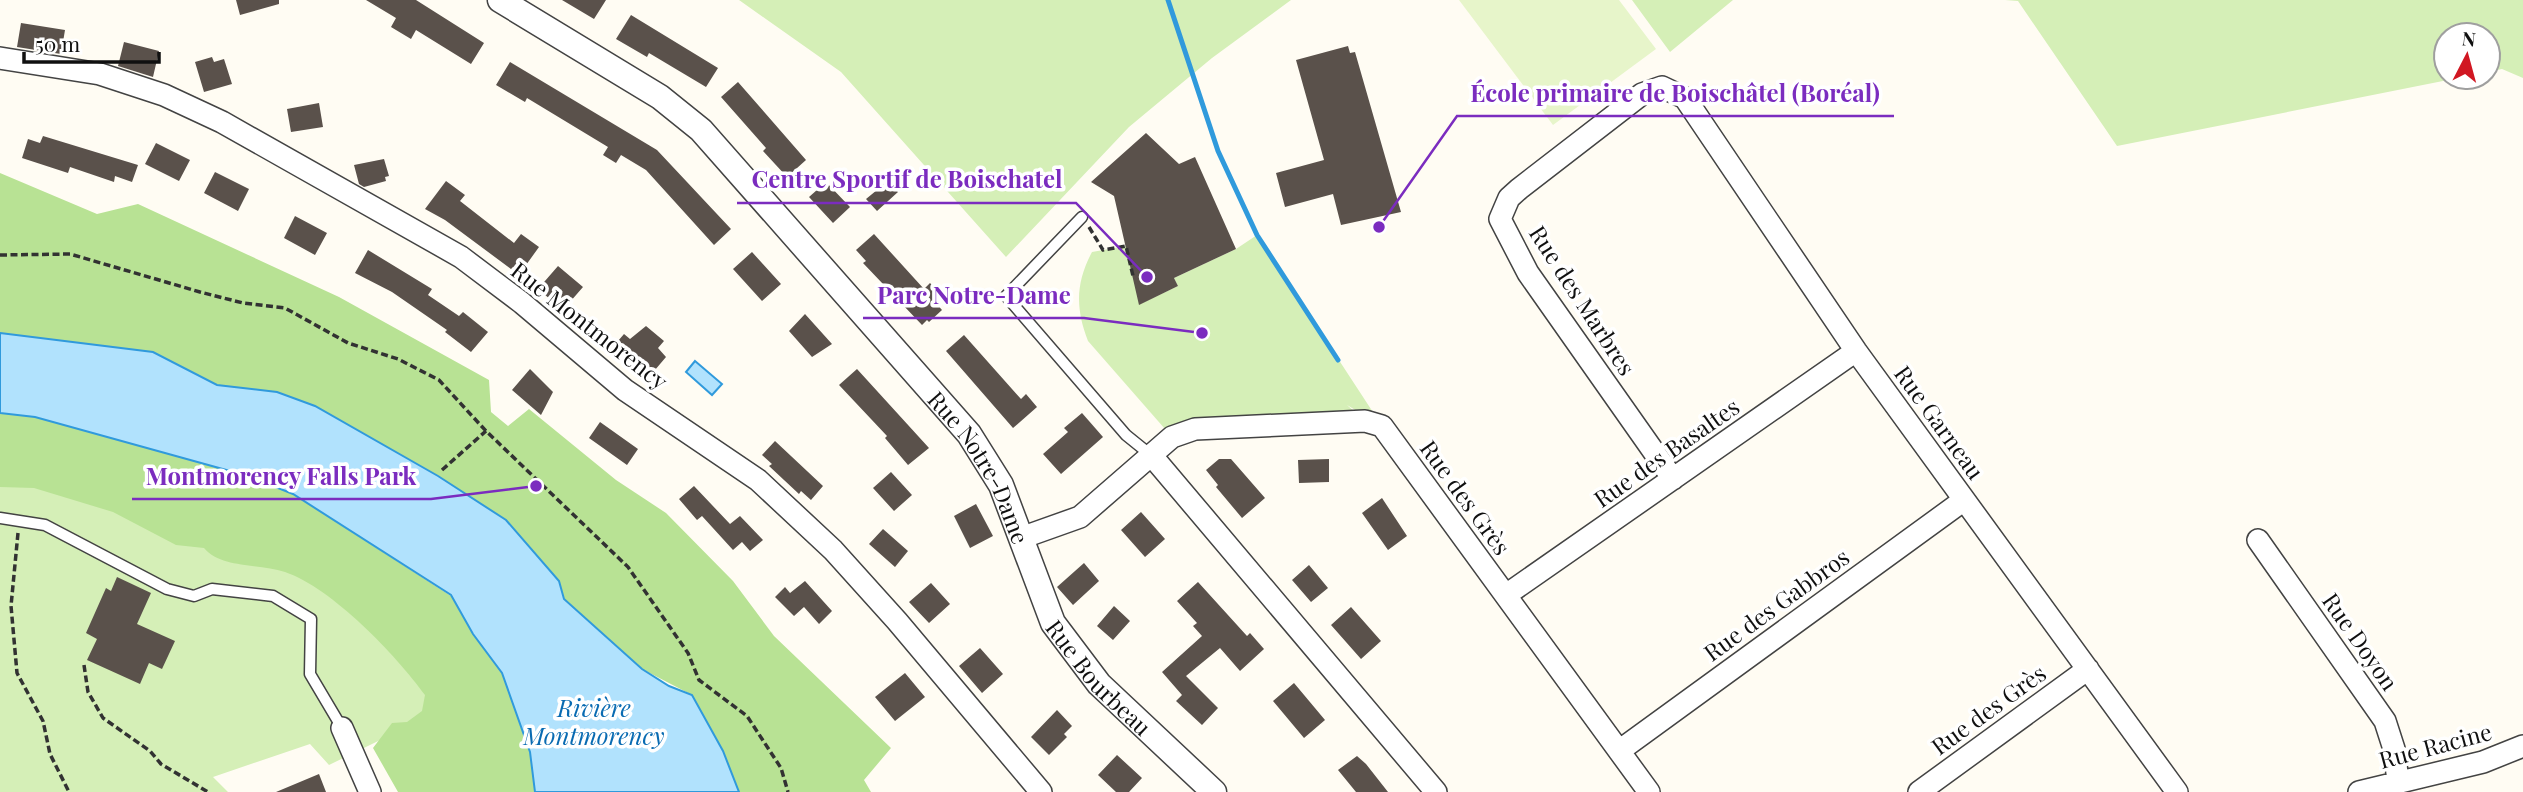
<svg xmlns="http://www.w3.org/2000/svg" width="2523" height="792" viewBox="0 0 2523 792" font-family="'Playfair Display',serif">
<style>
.green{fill:#d5efb7}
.forest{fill:#b8e294}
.pitch{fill:#e7f5ca}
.water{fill:#b1e2fd;stroke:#309adc;stroke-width:2}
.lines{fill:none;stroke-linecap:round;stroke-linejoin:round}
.stream{stroke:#309adc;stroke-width:5}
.building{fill:#5a514b}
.service-casing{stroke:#434343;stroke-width:13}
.minor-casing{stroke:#434343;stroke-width:24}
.tertiary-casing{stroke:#434343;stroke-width:27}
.path{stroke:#323232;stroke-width:3.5;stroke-dasharray:7 3.5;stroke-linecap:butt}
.service{stroke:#fff;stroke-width:10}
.minor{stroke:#fff;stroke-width:21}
.tertiary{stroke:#fff;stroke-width:24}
.labels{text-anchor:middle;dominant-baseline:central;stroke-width:7;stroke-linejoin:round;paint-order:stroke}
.street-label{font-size:23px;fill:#101010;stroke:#fff}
.water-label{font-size:24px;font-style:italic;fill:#096bb2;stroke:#fff}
.leader{fill:none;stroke:#7b2cbf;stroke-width:2.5}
.callout-dot{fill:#7b2cbf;stroke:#fff;stroke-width:2.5}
.callout-label{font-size:24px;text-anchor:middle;font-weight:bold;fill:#7b2cbf;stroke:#fff;stroke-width:7;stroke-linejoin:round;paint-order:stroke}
</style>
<rect width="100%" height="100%" fill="#fffcf3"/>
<path class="green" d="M739,0H1291L1212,58L1129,127L1006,257L841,72Z
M1632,0H1733L1670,52Z
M2005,0H2523V78L2502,69L2488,72V35H2446V77H2463L2117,146L2018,1Z
M1257,235L1382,426L1347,405L1365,421L1172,437L1088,341C1075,308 1076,282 1092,252L1126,246L1140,304L1178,286L1174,278L1236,249Z
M0,465L309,559L454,704L329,765L310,744L213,777L228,792H0Z"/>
<path class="forest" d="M0,173L97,214L138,204L339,297L489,380L491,412L508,426L529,409L616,480L666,513L733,581L774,636L891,748L864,780L871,792H739L723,751L692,695L642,669L564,599L559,581L438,476L315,406L277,392L217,385L153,352L0,333Z
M0,413L35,417L248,476L293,494L451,596L473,634L502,673L530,752L535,792H398L373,748L392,723L407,722L422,711L425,695C396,655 332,588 285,572C259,563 222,569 204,548L176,545L113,512L34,488L0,487Z"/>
<path class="pitch" d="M1459,0H1619L1656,49L1553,125Z"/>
<path class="water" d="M0,333L153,352L217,385L277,392L315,406L438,476L506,520L559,581L564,599L642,669L669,686L692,695L723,751L739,792H535L530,752L502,673L473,634L451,595L293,494L248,476L35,417L0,413Z
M695,361L722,384L712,395L686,372Z"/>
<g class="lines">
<path class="stream" d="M1168,0L1218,151L1257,235L1338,360"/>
</g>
<path class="building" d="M236,0H279V4L240,15Z
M366,0H416L484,43L471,64L416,30L411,39L391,27L396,18Z
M562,0H606L594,19Z
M631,15L718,68L706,87L649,53L647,57L616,39Z
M21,23L65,30L61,54L17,47Z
M124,42L159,51L153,77L118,66Z
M1348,46L1350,53L1355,52L1401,212L1341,225L1333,194L1285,207L1276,173L1324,160L1296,60Z
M212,57L214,62L224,59L232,84L204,92L195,62Z
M510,62L657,150L731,229L714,245L646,170L621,155L616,163L603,155L608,147L527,98L525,102L496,85Z
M738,82L806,160L787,177L763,151L766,148L721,97Z
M319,103L323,127L291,132L287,109Z
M1146,133L1179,164L1195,157L1236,249L1174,278L1178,286L1139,305L1114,196L1091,182Z
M43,136L138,165L132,182L115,176L114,182L70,167L68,173L22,158L28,139L40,143Z
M156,143L190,160L179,181L145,164Z
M384,159L389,176L385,177L386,181L364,187L359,184L354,165Z
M215,172L249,189L238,211L204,193Z
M446,181L465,195L460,201L514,243L521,234L539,247L521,272L513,267L511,269L445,220L425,209Z
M888,181L898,192L877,211L866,199Z
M826,182L850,207L833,223L809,197Z
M295,216L327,233L315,255L284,238Z
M874,234L924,289L930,283L941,295L934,301L942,310L929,322L927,320L922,325L863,263L866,261L856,250Z
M368,250L432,289L428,295L459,316L463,312L488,332L471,352L445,332L447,330L392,292L355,273Z
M752,252L781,284L762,301L733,269Z
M558,266L583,287L563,310L538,289Z
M805,314L832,344L812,357L789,331Z
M646,326L664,341L658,348L666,357L649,377L612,348L624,334L630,339Z
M964,335L1021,399L1026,394L1037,407L1013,428L946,351Z
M530,369L553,392L541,415L512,390Z
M857,369L929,448L908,465L885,438L887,436L839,385Z
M1082,413L1103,437L1061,474L1043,454L1068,432L1064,428Z
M600,422L638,449L627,465L589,438Z
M775,441L823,486L811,500L801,491L799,494L769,466L772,464L762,455Z
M1219,459H1231L1265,498L1242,518L1216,487L1218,485L1206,470Z
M1329,459V482L1299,483L1298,460Z
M891,472L912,495L894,511L873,488Z
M694,486L730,524L740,516L763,540L750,551L742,542L733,550L702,516L697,520L679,499Z
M1382,498L1407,536L1388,550L1362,513Z
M976,504L993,536L970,548L954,516Z
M1141,512L1165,539L1145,557L1121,530Z
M883,529L908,551L895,567L869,544Z
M1084,563L1099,581L1073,605L1057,587Z
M1309,565L1328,588L1311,602L1292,580Z
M117,577L151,593L137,624L175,641L162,669L149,663L140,684L87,660L97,639L86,633L106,588L111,591Z
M805,581L832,611L819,624L804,607L794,616L775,597L785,587L790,593Z
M1198,582L1247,636L1250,633L1264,649L1240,671L1220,648L1186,676L1218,708L1202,725L1176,701L1182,695L1162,672L1202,636L1193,626L1197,623L1177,601Z
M931,583L950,604L929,623L909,602Z
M1114,606L1130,621L1113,640L1097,626Z
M1351,607L1381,641L1361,659L1331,625Z
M980,648L1003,674L982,693L959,666Z
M905,673L925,697L895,721L875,697Z
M1294,683L1325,720L1304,738L1273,701Z
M1057,710L1072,726L1064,734L1067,737L1049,755L1031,737Z
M1117,755L1142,778L1129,792H1116L1098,775Z
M1357,756L1366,764L1388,792H1356L1338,770Z
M319,774L326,792H276Z"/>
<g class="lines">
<g class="service-casing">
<path id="service" d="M1082,217L1006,296L1126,435L1152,456
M0,518L45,525L167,589L194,596L212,589L273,596L311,619L310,674L342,728"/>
</g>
<g class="minor-casing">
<path id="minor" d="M0,58L100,74L164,95L222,122L461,257L522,303L625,390L758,480L833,550L897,621L1041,792
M1152,456L1436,792
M1673,479L1528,273L1500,219L1509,198L1519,189L1642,94L1662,87L1685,98L1856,351L2177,792
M1021,538L1080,517L1172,437L1195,429L1365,421L1382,426L1649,792
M2258,540L2385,721L2394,749L2398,781
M1506,595L1856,351
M342,728L370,792
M1619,751L1964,500
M1919,792L2088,669
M2359,792L2483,762L2523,746"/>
</g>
<g class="tertiary-casing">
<g id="tertiary">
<path id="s1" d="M500,0L660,97L701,130L969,434L1001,485L1053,623L1099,684L1214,792"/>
</g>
</g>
<path class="path" d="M1089,227L1103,250L1126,246L1133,276
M0,255L70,254L200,292L243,303L285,308L348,343L398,359L439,380L486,431L628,567L688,653L699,680L747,716L781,768L788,792
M442,470L486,431
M18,533L11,606L17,673L43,721L50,754L69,792
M84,665L88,692L103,718L150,751L161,764L208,792"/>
<use href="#service" class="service"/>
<use href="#minor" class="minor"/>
<use href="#tertiary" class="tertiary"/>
</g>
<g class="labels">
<g class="street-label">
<text transform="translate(1583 300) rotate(57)">Rue des Marbres</text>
<text transform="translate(590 325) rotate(38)">Rue Montmorency</text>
<text transform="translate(1940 422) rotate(54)">Rue Garneau</text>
<text transform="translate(1666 452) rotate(-35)">Rue des Basaltes</text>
<text stroke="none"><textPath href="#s1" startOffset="679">Rue Notre-Dame</textPath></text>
<text transform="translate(1466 497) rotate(54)">Rue des Grès</text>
<text transform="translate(1776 604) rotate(-36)">Rue des Gabbros</text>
<text transform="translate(2361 641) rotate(55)">Rue Doyon</text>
<text stroke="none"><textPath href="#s1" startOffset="924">Rue Bourbeau</textPath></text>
<text transform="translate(1988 709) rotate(-36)">Rue des Grès</text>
<text transform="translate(2435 745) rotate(-15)">Rue Racine</text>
</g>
<g class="water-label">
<text x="594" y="707">Rivière<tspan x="594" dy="28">Montmorency</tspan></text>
</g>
</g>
<path class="leader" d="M1379 227L1457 116H1894M1147 277L1076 203H737M1202 333L1084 318H863M536 486L431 499H132"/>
<g class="callout-dot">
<circle cx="1379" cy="227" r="7"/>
<circle cx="1147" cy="277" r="7"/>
<circle cx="1202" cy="333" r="7"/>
<circle cx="536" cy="486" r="7"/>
</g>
<g class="callout-label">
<text x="1675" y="102">École primaire de Boischâtel (Boréal)</text>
<text x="907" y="188">Centre Sportif de Boischatel</text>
<text x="974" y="304">Parc Notre-Dame</text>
<text x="281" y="485">Montmorency Falls Park</text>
</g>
<g transform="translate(2467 56) rotate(6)"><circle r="33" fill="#ffffff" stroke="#9f9f9f" stroke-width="2"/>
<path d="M0-5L12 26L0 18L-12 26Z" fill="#d11722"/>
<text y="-10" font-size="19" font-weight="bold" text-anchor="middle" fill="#101010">N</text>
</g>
<path d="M24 52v10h135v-10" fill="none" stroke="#101010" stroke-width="3.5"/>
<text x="35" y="52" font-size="21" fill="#101010" stroke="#ffffff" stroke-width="5" paint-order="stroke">50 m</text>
</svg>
